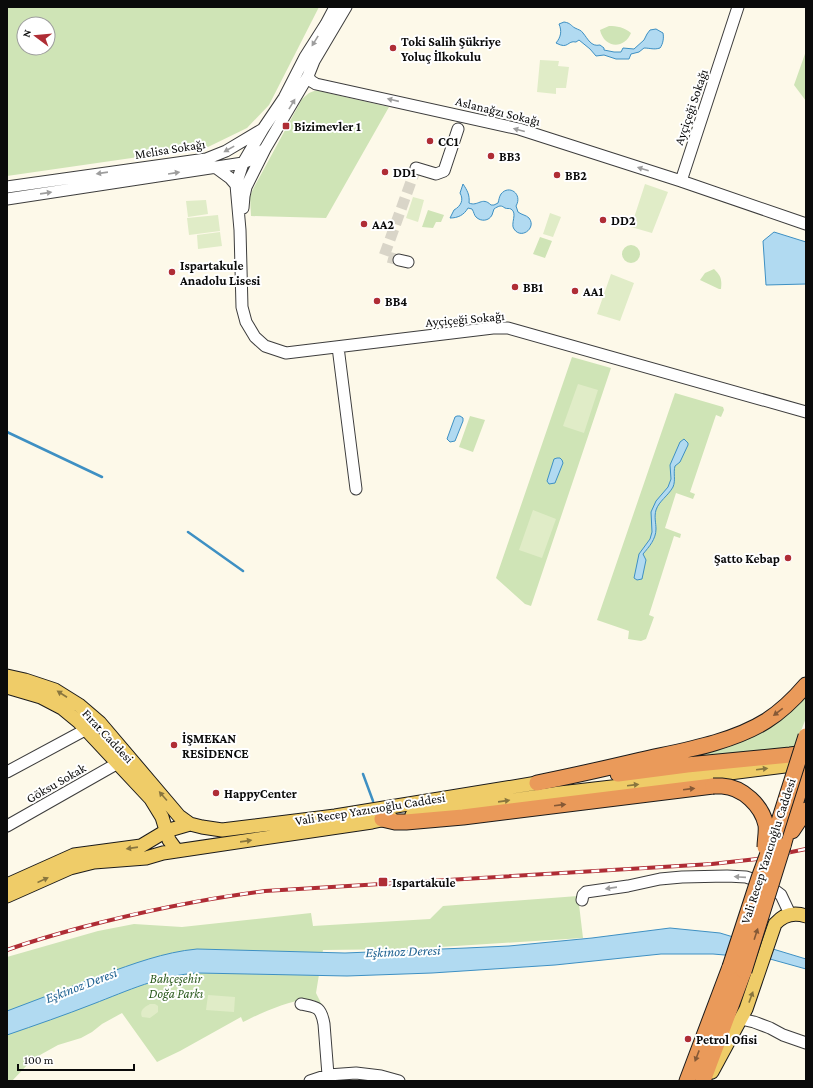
<svg xmlns="http://www.w3.org/2000/svg" width="813" height="1088" viewBox="0 0 813 1088" font-family="'Crimson Pro',serif">
<style>
.green{fill:#cfe4b6;fill-rule:evenodd}
.pitch{fill:#e0ecc7}
.water{fill:#b1daf1;stroke:#3e90c3}
.lines{fill:none;stroke-linecap:round;stroke-linejoin:round}
.stream{stroke:#3e90c3;stroke-width:2.5}
.minor-tunnel{stroke:#d9d5c8;stroke-width:11;stroke-dasharray:11 5.5;stroke-linecap:butt}
.minor-casing{stroke:#3d3d3d;stroke-width:13}
.major-casing{stroke:#1b1b1b;stroke-width:15}
.highway-casing{stroke:#1b1b1b;stroke-width:17}
.minor{stroke:#fff;stroke-width:11}
.major{stroke:#efcc68;stroke-width:13}
.highway{stroke:#ea9a5a;stroke-width:15}
.rail-casing{stroke:#af2d35;stroke-width:4}
.rail{stroke:#fff;stroke-width:2.5;stroke-dasharray:8;stroke-linecap:butt}
.highway-bridge-casing{stroke:#1b1b1b;stroke-width:17;stroke-linecap:butt}
.highway-bridge{stroke:#ea9a5a;stroke-width:15}
.oneway{fill:#9d9d9d}
.oneway2{fill:#88753e}
.oneway3{fill:#855936}
.poi-dot{fill:#af2d35;stroke:#fff;stroke-width:1.5}
.labels{text-anchor:middle;dominant-baseline:central;stroke-width:4;stroke-linejoin:round;paint-order:stroke}
.poi-label{font-size:13px;font-weight:bold;fill:#0a0a0a;stroke:#fff;text-anchor:start}
.street-label{font-size:13px;fill:#0a0a0a;stroke:#fff}
.park-label{font-size:13px;font-style:italic;fill:#2e5c20;stroke:#fff}
.water-label{font-size:14px;font-style:italic;fill:#1e6191;stroke:#fff}
</style>
<rect width="100%" height="100%" fill="#fdf9e9"/>
<path class="green" d="M7,7H319L269,105L247,128L208,147L7,176ZM24,24H48V48H24Z
M609,26C617,26 624,27 631,33C624,50 604,48 600,30Z
M806,51V101L794,85Z
M314,91H319L389,107L326,218L251,216L250,197L252,191L302,99L309,93Z
M428,210L444,215L441,222H436L433,228L422,227Z
M540,237L552,241L545,258L533,254Z
M622 254a9 9 0 1 1 18 0a9 9 0 1 1-18 0Z
M714,269C721,276 722,279 721,289H719L700,280L705,273Z
M572,357L611,368L531,606L525,604L496,578Z
M675,393L723,407L724,410L721,417L716,415L690,492L695,494L693,499L676,493L665,528L681,534L680,538L674,536L649,615L654,617L646,639L641,641L628,639L629,631L597,620Z
M470,416L485,420L473,452L459,447Z
M806,693V718L794,749L650,763L722,747Z
M578,896L583,938L409,949L323,950L316,993L322,1005C319,1003 315,1000 311,1000C294,998 259,1014 243,1022L241,1017L180,1051L157,1062L122,1013L102,1024L92,1032L81,1038L58,1045L40,1055L30,1062L12,1081H7V957L98,931L134,924L182,927L311,913L313,926L430,919L443,906Z"/>
<path class="pitch" d="M540,60L559,61L558,66L569,67L566,88H556V94L537,92Z
M645,184L668,192L652,233L631,227Z
M413,197L424,200L418,222L406,218Z
M206,200L208,214L188,217L186,201Z
M550,213L561,217L553,237L543,234Z
M218,215L220,231L189,235L187,218Z
M220,232L222,246L198,249L197,235Z
M611,274L634,283L620,321L597,314Z
M578,384L598,390L584,433L563,426Z
M533,510L556,519L542,558L519,550Z
M208,995L235,997L234,1012L206,1010Z
M150,1004H155L158,1006V1012L150,1018L142,1017C139,1010 145,1007 150,1004Z"/>
<path class="water" d="M564,22C571,23 571,26 575,28C579,30 581,30 583,33C588,39 591,47 600,45L604,48V50L614,52H621L623,48L634,49L644,40L647,34L650,30L656,29L663,33C664,38 663,44 660,48C654,50 650,48 644,48L639,52L631,54L629,59H616L604,55L596,56L590,49L579,40L576,42C567,40 569,50 556,43C561,37 562,31 559,24Z
M463,184C467,190 470,195 469,203C478,207 482,196 491,205H494L498,203C499,200 499,197 501,194C509,184 523,194 516,206L518,212C522,215 526,215 529,218C537,228 521,240 514,229C510,224 518,213 511,209C509,208 507,209 505,208C503,207 503,206 500,206C499,206 495,208 494,209C493,211 493,213 492,215C489,221 481,222 476,217C474,215 474,212 472,209L468,208C464,215 458,218 450,218L454,210C461,206 464,200 460,193Z
M774,232L806,242V284L766,285L763,241Z
M457,416H460L463,418V421L455,441L450,442L447,439L455,417Z
M684,439L688,443V445L680,462L675,466C673,473 676,480 673,487C668,496 659,501 656,510C654,517 656,523 656,529C656,539 649,547 643,554L646,560L642,579L637,580L634,578L639,554L650,539L652,532L651,512L656,501L668,487L671,479L670,465L680,442Z
M557,458H560L562,460L563,463L555,483L549,484L547,481L554,459Z
M670,928L720,933L806,959V969L770,959L713,954H661L555,965L432,973L347,976L198,973C161,975 127,991 93,1004C65,1015 36,1025 7,1035V1011C39,999 70,987 102,975C133,964 164,952 197,949L345,953L466,948L509,946L592,938Z"/>
<g class="lines">
<path class="stream" d="M7,432L102,477
M188,532L243,571
M363,774L373,801"/>
<path class="minor-tunnel" d="M399,260L384,256L416,168"/>
<g class="minor-casing">
<path id="minor" d="M738,7L681,181L806,224
M308,76L311,81L316,84L519,129L681,181
M263,129L243,163L236,185L240,230L242,307L246,322L255,337L265,346L286,353L493,328H508L806,412
M215,167L230,178L236,185
M416,168L436,174L444,171L458,129
M7,187L206,159L226,151L263,129L284,98L305,57L326,24L335,7
M7,199L243,163L250,160L265,149
M243,208L244,196L246,187L265,149L308,76L314,61L346,7
M399,260L408,262
M338,347L356,489
M7,772L85,730
M7,826L118,763
M582,900L583,895L586,892L628,886L660,879L682,877L727,876L746,877L761,882L769,886L781,895L790,914
M301,1004C317,1007 321,1007 324,1024L328,1075
M741,1019L754,1022L770,1028L783,1035L806,1043
M310,1081L328,1075L356,1073L381,1076L399,1081"/>
</g>
<g class="major-casing">
<path id="major" d="M7,676L25,680L55,690L79,705L100,723L179,816L190,824
M7,687L41,697L62,708L79,722L151,799L162,817L169,840L177,851
M412,815L560,793L698,777L793,765L805,768
M7,885L74,855L141,846L166,831L190,824L202,827L222,830L335,816L537,783
M7,896L70,868L94,862L146,858L163,853L372,822L391,818
M712,1072L746,1009L775,924C784,914 794,912 806,916"/>
</g>
<g class="highway-casing">
<path id="highway" d="M618,774L687,765L790,755L806,753
M537,783C572,776 607,768 641,760C681,751 731,743 766,721C782,711 794,699 806,685
M382,819L395,822H406L463,817L713,786
M792,831L806,810
M783,846L788,828L806,768
M687,1081L730,967
M703,1081L744,971"/>
</g>
<use href="#minor" class="minor"/>
<use href="#major" class="major"/>
<use href="#highway" class="highway"/>
<g class="rail-casing">
<path id="rail" d="M7,950C32,941 57,934 83,927C144,911 202,899 265,891L712,864L757,859L806,849"/>
</g>
<use href="#rail" class="rail"/>
<g class="highway-bridge-casing">
<path id="highway-bridge" d="M713,786C716,786 719,786 722,786C743,787 762,806 766,825C767,832 765,840 765,847
M730,967L759,878L774,837L806,736
M744,971L783,846"/>
</g>
<use href="#highway-bridge" class="highway-bridge"/>
</g>
<defs><path id="oneway-solid" d="M-6-.8H1V-3.2L6.5 0L1 3.2V.8H-6Z"/></defs>
<g class="oneway">
<use href="#oneway-solid" transform="translate(315 41) rotate(122)"/>
<use href="#oneway-solid" transform="translate(393 100) rotate(-167)"/>
<use href="#oneway-solid" transform="translate(292 104) rotate(-59)"/>
<use href="#oneway-solid" transform="translate(519 130) rotate(-165)"/>
<use href="#oneway-solid" transform="translate(229 149) rotate(151)"/>
<use href="#oneway-solid" transform="translate(643 169) rotate(-162)"/>
<use href="#oneway-solid" transform="translate(102 173) rotate(172)"/>
<use href="#oneway-solid" transform="translate(174 173) rotate(-9)"/>
<use href="#oneway-solid" transform="translate(46 193) rotate(-8)"/>
<use href="#oneway-solid" transform="translate(740 877) rotate(-176)"/>
<use href="#oneway-solid" transform="translate(611 888) rotate(172)"/>
</g>
<g class="oneway2">
<use href="#oneway-solid" transform="translate(62 694) rotate(-147)"/>
<use href="#oneway-solid" transform="translate(762 769) rotate(-7)"/>
<use href="#oneway-solid" transform="translate(633 785) rotate(-7)"/>
<use href="#oneway-solid" transform="translate(163 796) rotate(-131)"/>
<use href="#oneway-solid" transform="translate(504 801) rotate(-8)"/>
<use href="#oneway-solid" transform="translate(246 841) rotate(-8)"/>
<use href="#oneway-solid" transform="translate(132 848) rotate(172)"/>
<use href="#oneway-solid" transform="translate(43 880) rotate(-24)"/>
<use href="#oneway-solid" transform="translate(751 997) rotate(-70)"/>
</g>
<g class="oneway3">
<use href="#oneway-solid" transform="translate(778 712) rotate(142)"/>
<use href="#oneway-solid" transform="translate(689 789) rotate(-7)"/>
<use href="#oneway-solid" transform="translate(560 805) rotate(-7)"/>
<use href="#oneway-solid" transform="translate(756 934) rotate(-72)"/>
<use href="#oneway-solid" transform="translate(697 1056) rotate(111)"/>
</g>
<g class="poi-dot">
<circle cx="393" cy="48" r="4"/>
<rect x="282" y="122" width="8" height="8" rx="2"/>
<circle cx="430" cy="141" r="4"/>
<circle cx="491" cy="156" r="4"/>
<circle cx="385" cy="172" r="4"/>
<circle cx="557" cy="175" r="4"/>
<circle cx="603" cy="220" r="4"/>
<circle cx="364" cy="224" r="4"/>
<circle cx="172" cy="272" r="4"/>
<circle cx="515" cy="287" r="4"/>
<circle cx="575" cy="291" r="4"/>
<circle cx="377" cy="301" r="4"/>
<circle cx="788" cy="558" r="4"/>
<circle cx="174" cy="745" r="4"/>
<circle cx="216" cy="793" r="4"/>
<rect x="378" y="877" width="10" height="10" rx="2"/>
<circle cx="688" cy="1039" r="4"/>
</g>
<g class="labels">
<g class="poi-label">
<text x="401" y="41">Toki Salih Şükriye<tspan x="401" dy="15">Yoluç İlkokulu</tspan></text>
<text x="294" y="126">Bizimevler 1</text>
<text x="438" y="141">CC1</text>
<text x="499" y="156">BB3</text>
<text x="393" y="172">DD1</text>
<text x="565" y="175">BB2</text>
<text x="611" y="220">DD2</text>
<text x="372" y="224">AA2</text>
<text x="180" y="265">Ispartakule<tspan x="180" dy="15">Anadolu Lisesi</tspan></text>
<text x="523" y="287">BB1</text>
<text x="583" y="291">AA1</text>
<text x="385" y="301">BB4</text>
<text x="780" y="558" text-anchor="end">Şatto Kebap</text>
<text x="182" y="738">İŞMEKAN<tspan x="182" dy="15">RESİDENCE</tspan></text>
<text x="224" y="793">HappyCenter</text>
<text x="392" y="882">Ispartakule</text>
<text x="696" y="1039">Petrol Ofisi</text>
</g>
<g class="street-label">
<text transform="translate(691 107) rotate(-71)">Ayçiçeği Sokağı</text>
<text transform="translate(498 111) rotate(14)">Aslanağzı Sokağı</text>
<text transform="translate(170 149) rotate(-9)">Melisa Sokağı</text>
<text transform="translate(465 319) rotate(-5)">Ayçiçeği Sokağı</text>
<text transform="translate(108 736) rotate(47)">Fırat Caddesi</text>
<text transform="translate(56 783) rotate(-30)">Göksu Sokak</text>
<text transform="translate(370 809) rotate(-9)">Vali Recep Yazıcıoğlu Caddesi</text>
<text transform="translate(768 851) rotate(-72)">Vali Recep Yazıcıoğlu Caddesi</text>
</g>
<g class="park-label">
<text x="176" y="978">Bahçeşehir<tspan x="176" dy="15">Doğa Parkı</tspan></text>
</g>
<g class="water-label">
<text transform="translate(403 951) rotate(-2)">Eşkinoz Deresi</text>
<text transform="translate(81 985) rotate(-21)">Eşkinoz Deresi</text>
</g>
</g>
<rect width="813" height="1088" fill="none" stroke="#0a0a0a" stroke-width="16"/>
<g transform="translate(36 36) rotate(286)"><circle r="19" fill="#ffffff" stroke="#9d9d9d"/>
<path d="M0-3L7 15L0 10L-7 15Z" fill="#af2d35"/>
<text y="-6" font-size="11" font-weight="bold" text-anchor="middle" fill="#0a0a0a">N</text>
</g>
<path d="M18 1064v6h116v-6" fill="none" stroke="#0a0a0a" stroke-width="2"/>
<text x="24" y="1064" font-size="12" fill="#0a0a0a" stroke="#ffffff" stroke-width="3" paint-order="stroke">100 m</text>
</svg>
